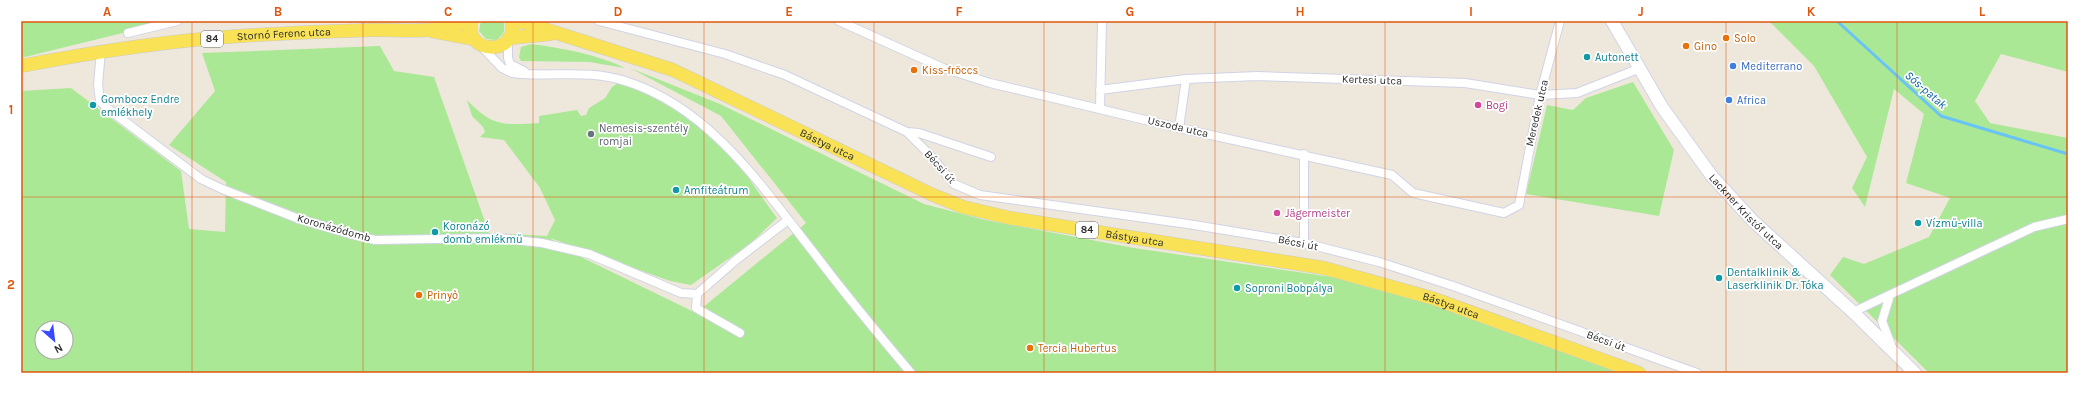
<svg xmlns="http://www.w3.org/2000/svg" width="2089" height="394" viewBox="0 0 2089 394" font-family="Karla,sans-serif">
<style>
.green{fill:#aae895;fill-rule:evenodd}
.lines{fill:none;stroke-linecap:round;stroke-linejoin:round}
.stream{stroke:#69c3f6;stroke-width:3}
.street-casing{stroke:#d1d3e5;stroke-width:10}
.secondary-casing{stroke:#d1d3e5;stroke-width:14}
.primary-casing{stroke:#ccc;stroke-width:14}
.street{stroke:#fff;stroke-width:8}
.secondary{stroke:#fff;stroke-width:12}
.primary{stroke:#f9e256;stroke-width:13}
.grid{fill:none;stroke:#df570e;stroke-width:1;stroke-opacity:0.55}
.food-dot{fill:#e8710a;stroke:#fff;stroke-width:1.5}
.culture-dot{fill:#0f9aa8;stroke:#fff;stroke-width:1.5}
.shop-dot{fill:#3f7fe0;stroke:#fff;stroke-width:1.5}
.hotel-dot{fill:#d1479c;stroke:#fff;stroke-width:1.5}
.worship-dot{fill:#6b7280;stroke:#fff;stroke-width:1.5}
.labels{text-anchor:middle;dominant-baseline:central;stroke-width:3.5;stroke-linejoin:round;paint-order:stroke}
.shield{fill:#fff;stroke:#6b6b6b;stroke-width:1}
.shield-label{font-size:10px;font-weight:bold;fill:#2b2b2b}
.street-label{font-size:11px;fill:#2b2b2b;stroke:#fff}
.food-label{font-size:11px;fill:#c56008;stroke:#fff;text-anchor:start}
.culture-label{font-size:11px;fill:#0d838f;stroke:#fff;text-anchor:start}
.shop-label{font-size:11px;fill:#366cbe;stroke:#fff;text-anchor:start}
.hotel-label{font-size:11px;fill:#b23c85;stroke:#fff;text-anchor:start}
.worship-label{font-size:11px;fill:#5b616d;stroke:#fff;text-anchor:start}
.water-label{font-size:12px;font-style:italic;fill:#055fa5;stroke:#fff}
.neatline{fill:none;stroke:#df570e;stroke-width:1.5}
.grid-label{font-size:13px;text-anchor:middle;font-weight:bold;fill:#df570e}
</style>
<rect width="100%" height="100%" fill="#eee8dc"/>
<path class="green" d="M21,21H150L151,26L21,58Z
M481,21H503C506,29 504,35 496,40L486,39L479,31Z
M1769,21H2068V72L2001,54L1975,101L1990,123L2068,138V373H1929L1830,275L1843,257L1864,264L1929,237L1950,198L1906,183L1924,114L1894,89L1865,207L1852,188L1867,157L1814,66Z
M531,44C562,48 596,54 625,68L589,62L521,61L519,57L521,47Z
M380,46L394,71L434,77L489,233L547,236L555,220L540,188L504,140L480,137L485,132L483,127L472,116L467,100C493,127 503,125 539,123V116L577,110L581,116L586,115L589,108L605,98L612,87L621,81C660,98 704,122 732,156C748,176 762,198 777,218L751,243L691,285L670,281L550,238L577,255L696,313L806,223L721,116L630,68L720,104L924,204L985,220L1134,248L1346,279L1452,310L1620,373H21V91L71,88L181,171L189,229L225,232L226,182L169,145L215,91L202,53ZM42,328H66V352H42Z
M1633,82L1674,150L1659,216L1526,194L1547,105L1573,110L1586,98Z"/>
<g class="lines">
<path class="stream" d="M1837,21L1941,116L2068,154"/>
<g class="street-casing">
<path id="street" d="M599,21L725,54L785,75L907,132L930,155L954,184L980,195L1188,224L1304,243L1379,262L1453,286L1697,373
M839,21L943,68L990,83L1179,128L1392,175L1413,193L1504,213L1519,205L1540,95L1560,21
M128,33L177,21
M508,40V58L510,64L524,71
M480,45L502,68L512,73C552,78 587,68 628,82C711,109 763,188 814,253C845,294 878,334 911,373
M101,51L98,85L100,101L107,108L201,179L222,189L299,219L350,234L375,240L498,238L542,243L589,254L681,293L697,294L696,308L740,333
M1100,90L1186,79L1257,76L1465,83L1540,95L1577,93L1638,69
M1100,108L1102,21
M1179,128L1186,79
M907,132L919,133L991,157
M1304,154V243
M697,294L736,260L788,220
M1890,295L1882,321L1891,345
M1853,312L2034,227L2068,219"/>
</g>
<g class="secondary-casing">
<g id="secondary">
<path id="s1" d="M1612,21L1662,107L1711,175L1752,220L1853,312L1915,373"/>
</g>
</g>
<g class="primary-casing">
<g id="primary">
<path d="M471,21C464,56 519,56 512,21"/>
<path id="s2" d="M519,21L673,70L933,195L963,207L1010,218L1324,268L1432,298L1639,373"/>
<path d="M432,31L474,39"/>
<path d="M509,38L550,34"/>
<path id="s3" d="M21,66C93,52 166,41 239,36C284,33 328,31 372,30C402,29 437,35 465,21"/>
</g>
</g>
<use href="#street" class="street"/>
<use href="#secondary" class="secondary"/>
<use href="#primary" class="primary"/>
</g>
<path class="grid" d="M192,21V373M363,21V373M533,21V373M704,21V373M874,21V373M1044,21V373M1215,21V373M1385,21V373M1556,21V373M1726,21V373M1897,21V373M21,197H2068"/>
<g class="food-dot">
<circle cx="1726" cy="38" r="4"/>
<circle cx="1686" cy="46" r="4"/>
<circle cx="914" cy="70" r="4"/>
<circle cx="419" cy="295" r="4"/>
<circle cx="1030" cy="348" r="4"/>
</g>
<g class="culture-dot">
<circle cx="1587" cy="57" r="4"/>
<circle cx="93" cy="105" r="4"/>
<circle cx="676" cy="190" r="4"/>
<circle cx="1918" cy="223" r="4"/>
<circle cx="435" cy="232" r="4"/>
<circle cx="1719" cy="278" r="4"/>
<circle cx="1237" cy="288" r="4"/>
</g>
<g class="shop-dot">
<circle cx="1733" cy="66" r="4"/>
<circle cx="1729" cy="100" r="4"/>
</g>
<g class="hotel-dot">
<circle cx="1478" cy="105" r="4"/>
<circle cx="1277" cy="213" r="4"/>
</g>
<circle class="worship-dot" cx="591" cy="134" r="4"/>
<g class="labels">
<g class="shield">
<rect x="201" y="31" width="22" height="16" rx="3"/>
<rect x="1076" y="222" width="22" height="16" rx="3"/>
</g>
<g class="shield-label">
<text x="212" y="39">84</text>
<text x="1087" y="230">84</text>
</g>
<g class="street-label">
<text stroke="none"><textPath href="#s3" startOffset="265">Stornó Ferenc utca</textPath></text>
<text transform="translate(1372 80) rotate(2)">Kertesi utca</text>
<text transform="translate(1537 113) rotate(-77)">Meredek utca</text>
<text transform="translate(1178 127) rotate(13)">Uszoda utca</text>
<text stroke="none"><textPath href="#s2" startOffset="333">Bástya utca</textPath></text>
<text transform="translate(940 167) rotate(48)">Bécsi út</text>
<text stroke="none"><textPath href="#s1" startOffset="234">Lackner Kristóf utca</textPath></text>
<text transform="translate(334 228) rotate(16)">Koronázódomb</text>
<text stroke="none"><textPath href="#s2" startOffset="657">Bástya utca</textPath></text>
<text transform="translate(1298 243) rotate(11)">Bécsi út</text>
<text stroke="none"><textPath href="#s2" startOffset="981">Bástya utca</textPath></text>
<text transform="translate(1606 341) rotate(20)">Bécsi út</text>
</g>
<g class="food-label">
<text x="1734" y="38">Solo</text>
<text x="1694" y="46">Gino</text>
<text x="922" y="70">Kiss-fröccs</text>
<text x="427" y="295">Prinyő</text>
<text x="1038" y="348">Tercia Hubertus</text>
</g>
<g class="culture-label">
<text x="1595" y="57">Autonett</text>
<text x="101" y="99">Gombocz Endre<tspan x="101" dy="13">emlékhely</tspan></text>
<text x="684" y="190">Amfiteátrum</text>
<text x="1926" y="223">Vízmű-villa</text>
<text x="443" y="226">Koronázó<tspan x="443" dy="13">domb emlékmű</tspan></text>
<text x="1727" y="272">Dentalklinik &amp;<tspan x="1727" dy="13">Laserklinik Dr. Tóka</tspan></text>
<text x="1245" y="288">Soproni Bobpálya</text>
</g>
<g class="shop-label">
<text x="1741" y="66">Mediterrano</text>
<text x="1737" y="100">Africa</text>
</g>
<g class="hotel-label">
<text x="1486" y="105">Bogi</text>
<text x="1285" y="213">Jägermeister</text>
</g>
<g class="worship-label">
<text x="599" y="128">Nemesis-szentély<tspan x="599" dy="13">romjai</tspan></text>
</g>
<g class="water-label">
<text transform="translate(1926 90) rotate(41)">Sós-patak</text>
</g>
</g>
<rect width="2089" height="394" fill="none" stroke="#ffffff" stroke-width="44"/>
<g transform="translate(54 340) rotate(152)"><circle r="19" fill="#ffffff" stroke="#aaaaaa"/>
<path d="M0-3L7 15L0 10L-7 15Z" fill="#384aff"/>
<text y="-6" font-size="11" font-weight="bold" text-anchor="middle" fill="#2b2b2b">N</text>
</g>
<rect x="22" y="22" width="2045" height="350" class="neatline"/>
<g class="grid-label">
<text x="107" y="16">A</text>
<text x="278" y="16">B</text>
<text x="448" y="16">C</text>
<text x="618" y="16">D</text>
<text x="789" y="16">E</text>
<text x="959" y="16">F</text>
<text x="1130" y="16">G</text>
<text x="1300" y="16">H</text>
<text x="1471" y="16">I</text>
<text x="1641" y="16">J</text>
<text x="1811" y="16">K</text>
<text x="1982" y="16">L</text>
<text x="11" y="114">1</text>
<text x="11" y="289">2</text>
</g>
</svg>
